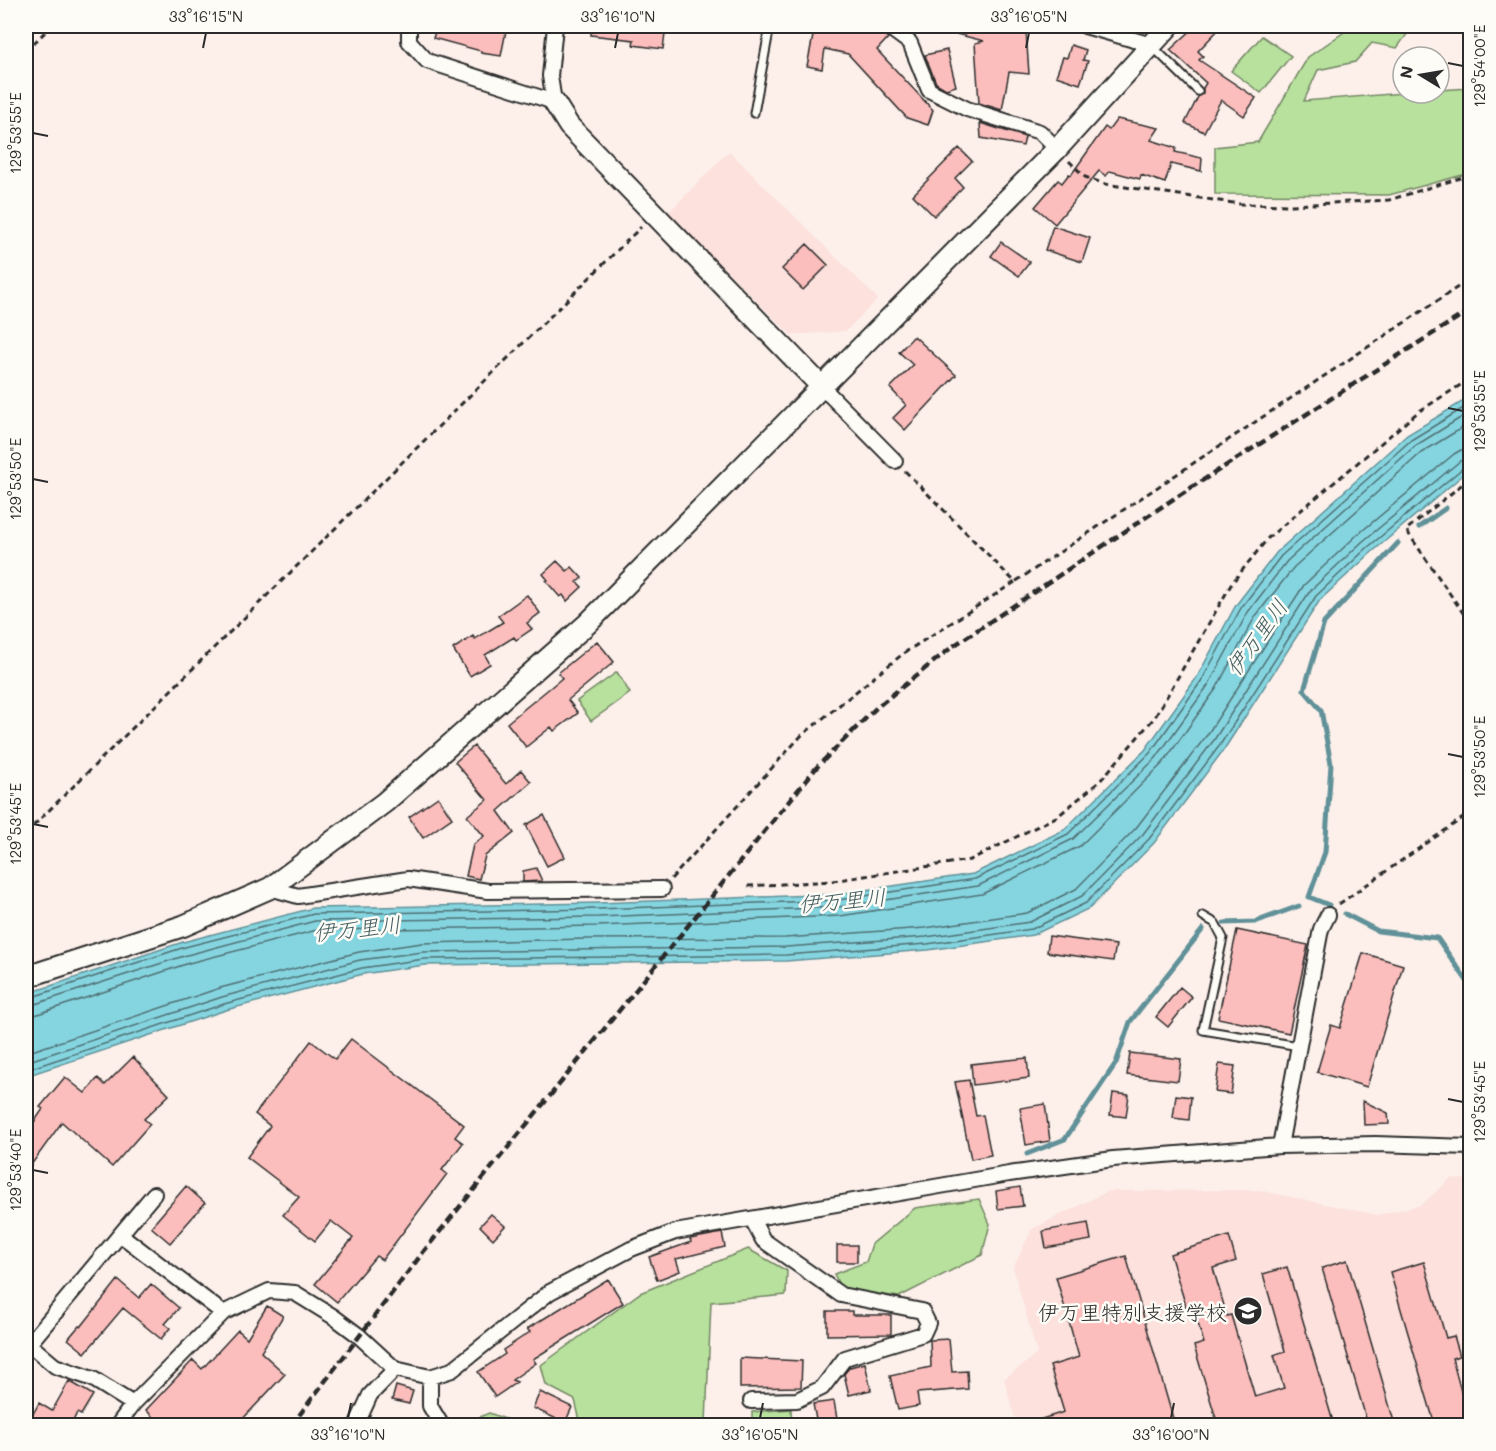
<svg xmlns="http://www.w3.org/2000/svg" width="1496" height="1451" viewBox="0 0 1496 1451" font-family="Mali,'Klee One',sans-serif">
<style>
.built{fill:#fce1dd}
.green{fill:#b8e19d;stroke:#728664;stroke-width:1.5}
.water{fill:#85d5e0;stroke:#619198;stroke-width:1.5}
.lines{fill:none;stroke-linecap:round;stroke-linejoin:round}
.shore{stroke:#4f6f73;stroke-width:1.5}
.stream{stroke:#619198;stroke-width:5}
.building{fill:#fbbebc;stroke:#2b2b2b;stroke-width:1.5}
.lane-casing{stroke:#2b2b2b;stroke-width:11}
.street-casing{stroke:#2b2b2b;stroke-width:18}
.secondary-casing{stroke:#2b2b2b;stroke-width:24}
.path{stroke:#2b2b2b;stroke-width:3;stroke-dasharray:6 4.5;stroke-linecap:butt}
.lane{stroke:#fdfcf7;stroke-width:7}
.street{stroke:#fdfcf7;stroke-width:14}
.secondary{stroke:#fdfcf7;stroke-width:20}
.rail{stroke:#2b2b2b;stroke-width:4.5;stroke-dasharray:9 4.5;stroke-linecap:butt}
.ticks{fill:none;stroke:#2b2b2b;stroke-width:2}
.labels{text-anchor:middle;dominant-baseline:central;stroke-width:5;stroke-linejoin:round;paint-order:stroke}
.poi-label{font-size:21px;fill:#2b2b2b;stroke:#fdfcf7;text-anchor:end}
.water-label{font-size:22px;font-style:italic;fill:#465e61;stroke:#fdfcf7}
.neatline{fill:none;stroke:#2b2b2b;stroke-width:2}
.ticks-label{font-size:15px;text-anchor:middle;fill:#2b2b2b}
</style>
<rect width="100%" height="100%" fill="#fdf0eb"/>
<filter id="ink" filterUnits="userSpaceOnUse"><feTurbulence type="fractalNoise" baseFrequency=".0167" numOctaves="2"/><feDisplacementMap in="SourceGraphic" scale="12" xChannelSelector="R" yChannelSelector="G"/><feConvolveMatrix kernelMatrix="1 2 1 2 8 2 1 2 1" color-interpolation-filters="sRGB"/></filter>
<g filter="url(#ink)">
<path class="built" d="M729,151L878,299L846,331L791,335L668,213Z
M1451,1178L1470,1180V1425H1017L1004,1379L1037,1354L1013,1268L1032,1229L1108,1191L1258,1190L1378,1215L1421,1205Z"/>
<path class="green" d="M1353,26H1424H1413L1397,48L1372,43L1355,62L1318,70L1304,101L1404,93H1439V90L1470,88V173L1389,195L1215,194V147L1258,142L1308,57Z
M1262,36L1291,56L1261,93L1231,71Z
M617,672L630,693L591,721L577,701Z
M979,1199L990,1224L982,1255L899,1297L841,1289L834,1274L866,1262L872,1244L915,1208Z
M748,1249L787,1271L786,1295L711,1302L706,1423L693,1424L692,1426L581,1425L575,1400L546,1385L541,1365L640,1293Z
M791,1409L792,1425H752V1412Z
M489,1413L522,1425H461Z"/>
<path class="water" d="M1470,397V469L1371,553L1320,600L1225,748L1154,843L1090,908L1033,935L928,950L786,961L425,965L363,974L226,1010L26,1076V994L183,942L313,908L598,903L839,894L973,874L1064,830L1145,750L1197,677L1236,605L1277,552L1407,435Z"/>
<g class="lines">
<path class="shore" d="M26,999L185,947L314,914L598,909L839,900L975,879L1068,834L1150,753L1202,680L1241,608L1281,556L1411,440L1470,404
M26,1007L187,955L315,921L598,917L839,907L978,886L1073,839L1156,758L1209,684L1248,612L1287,561L1415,446L1470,412
M26,1016L35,1015L189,963L317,930L598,926L840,916L982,894L1080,846L1163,763L1216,689L1255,617L1294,567L1421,453L1470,423
M26,1053L220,988L359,952L422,943L586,939L785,938L925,928L1027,913L1076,889L1136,828L1207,735L1304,585L1356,536L1454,454L1461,450L1470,449
M26,1062L222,997L360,960L423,952L786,947L926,937L1030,922L1082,896L1143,834L1214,740L1310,591L1362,542L1460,461L1470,458
M26,1070L224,1004L362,968L424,959L786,955L927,944L1032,929L1086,903L1149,839L1220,745L1316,596L1367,548L1464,467L1470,465"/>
<path class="stream" d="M1419,527L1446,508
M1329,905L1309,897L1325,852L1331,764L1321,710L1304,690L1324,623L1398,543
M1345,914L1378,931L1437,938L1470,985
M1224,923L1255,922L1299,906
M1027,1154L1065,1139L1116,1063L1130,1022L1203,929"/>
</g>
<path class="building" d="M437,26H507L501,56L481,53V51L433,38Z
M591,26H650V31L665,33L663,49L633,45L634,40L591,35Z
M815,26H877L881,33L888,38L877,50L933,110L928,125L907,118L848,54L825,49L822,69L807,66Z
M944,26H1022V32L1026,31L1029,74L1009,72L1002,110L979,103L975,43L984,41L944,31Z
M1196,26H1222L1198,51L1203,56L1199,60L1256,98L1244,116L1221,100L1204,132L1185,123L1198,97L1203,93V88L1206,83L1170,50Z
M1071,45L1086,50L1083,60L1088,61L1080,84L1056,76L1063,57L1067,58Z
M947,50L956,86L946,89L936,83L925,55Z
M1117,119L1159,128L1151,140L1176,148L1175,152L1202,158L1201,171L1171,164L1165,183L1141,175L1140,179L1110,171L1106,176L1099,171L1055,224L1035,207L1058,180L1062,183L1069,174L1071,175L1105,127L1109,130Z
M980,123L1025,137L1023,146L981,138Z
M959,148L972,161L955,178L963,187L934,216L913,195Z
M1053,226L1090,238L1082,262L1045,250Z
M1001,242L1030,262L1019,276L991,256Z
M807,244L828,265L803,290L782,269Z
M914,336L956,375L905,430L893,418L906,405L890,388L913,365L899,352Z
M557,561L567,571L572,567L582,578L577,582L582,587L567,601L563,595L560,597L546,581L548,580L543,574Z
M527,595L540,613L527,623L532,629L516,640L514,637L485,655L490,664L470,676L453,649L473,636L475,639L503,622L498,616Z
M597,641L614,662L568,700L578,713L554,731L551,727L526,747L507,723L562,678L558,673Z
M474,746L506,784L521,770L531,782L498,811L514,833L485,856L479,879L466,876L473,845L484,836L467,816L487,800L455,762Z
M438,797L452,818L423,838L409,817Z
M544,815L565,857L547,866L526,825Z
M536,868L542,881L523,882V871Z
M1237,930L1308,945L1289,1033L1218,1018Z
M1049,936L1116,945L1113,961L1047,952Z
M1363,953L1403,965L1367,1087L1317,1072L1331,1025L1340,1028Z
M1180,987L1192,997L1168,1027L1156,1017Z
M351,1039L464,1125L455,1137L463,1143L442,1170L447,1174L382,1260L376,1256L337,1302L315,1284L353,1238L331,1221L315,1241L283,1215L299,1197L247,1157L270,1126L255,1114L311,1041L335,1059Z
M1130,1053L1181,1059L1178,1081L1127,1075Z
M133,1057L169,1095L144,1119L150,1124L112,1167L62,1122L26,1172V1134L43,1109L40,1107L65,1077L85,1093L98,1078L105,1085Z
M1027,1058L1029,1078L973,1085L971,1064Z
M1219,1064L1235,1066L1231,1094L1215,1092Z
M969,1080L976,1116L983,1115L991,1155L971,1159L955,1082Z
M1113,1093L1129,1095L1126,1117L1110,1115Z
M1176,1095L1191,1097L1189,1120L1173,1118Z
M1363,1101L1388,1113L1389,1124L1364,1125Z
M1045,1104L1050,1141L1026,1145L1020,1108Z
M186,1186L205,1203L170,1243L151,1227Z
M1020,1187L1023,1206L998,1209L996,1191Z
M491,1214L505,1226L493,1239L480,1226Z
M1088,1223L1091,1240L1046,1248L1043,1231Z
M722,1233L725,1247L676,1259L680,1271L657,1280L649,1257L691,1242L690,1239Z
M1229,1236L1236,1261L1213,1268L1227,1316L1231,1315L1255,1397L1284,1388L1274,1355L1285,1351L1263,1274L1287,1267L1334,1425H1218L1194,1346L1204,1343L1195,1314L1189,1316L1170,1254Z
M837,1245H857V1262H837Z
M1126,1256L1175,1425H1032V1422L1064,1412L1050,1366L1079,1357L1056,1277Z
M1347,1260L1380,1373L1395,1425H1368L1322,1268Z
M1424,1262L1446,1338L1454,1336L1460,1356L1452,1358L1470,1425H1435L1390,1272Z
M608,1279L623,1303L533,1359L536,1363L512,1380L517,1382L495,1397L478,1372L505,1354L503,1350L530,1332L527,1329Z
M118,1280L139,1298L151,1284L179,1308L165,1324L170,1328L161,1339L123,1308L85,1353L68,1339L79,1326L81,1327Z
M267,1306L283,1316L261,1352L285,1374L237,1425H149L155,1419L146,1410L193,1360L202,1369L238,1330L247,1338Z
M827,1311H852V1315H891V1334L827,1335Z
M949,1339L952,1372L967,1371L968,1389L917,1393L919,1406L898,1410L890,1376L931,1367L930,1340Z
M740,1358L802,1361L801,1387L740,1388Z
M865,1363L871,1390L849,1395L844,1374L850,1367Z
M69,1381L93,1395L81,1415L77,1413L72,1423L76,1425H27L39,1403L52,1411Z
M396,1386L413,1391L409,1404L392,1400Z
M540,1392L572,1407L565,1423L533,1408Z
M834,1401L838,1425H817L813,1404Z"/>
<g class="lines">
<g class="lane-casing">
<path id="lane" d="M1153,47L1198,91
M754,113L770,26
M1203,916L1215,923L1223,938L1203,1030L1299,1046"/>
</g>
<g class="street-casing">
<path id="street" d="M409,26V41L427,61L554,102L550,76L555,26
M887,26L910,43L929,90L967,109L1040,132L1057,149
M1085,26L1152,45
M821,386L895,461
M270,888L298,896L408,879L488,891L662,889
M1280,1146L1321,929L1328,915
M121,1235L223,1313
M26,1340L29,1344L154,1194
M29,1344L55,1366L93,1379L133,1404
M430,1377V1406L442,1426
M751,1401L797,1400L822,1388L845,1358L923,1334L928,1323L922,1311L841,1295L763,1240L752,1219
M117,1426L133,1404L223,1313L269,1291L295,1293L334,1317L358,1335L395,1369L430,1377L452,1370L550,1292L631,1249L675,1232L1009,1174L1113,1159L1280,1146L1375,1144L1470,1147
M356,1426L370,1395L395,1369"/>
</g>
<g class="secondary-casing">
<path id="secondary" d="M554,102L569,126L821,386
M26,977L183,926L270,888L385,802L587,624L1057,149L1169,26"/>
</g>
<path class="path" d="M26,51L51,26
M1069,161L1085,177L1105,184L1240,204L1292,205L1389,200L1470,175
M905,471L1015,582L1470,279
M1470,478L1406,530L1470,623
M26,833L641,227
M671,879L801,736L904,653L1015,582
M748,886L832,881L970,860L1058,816L1100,781L1155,717L1232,583L1268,538L1418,412L1470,379
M1339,904L1470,813"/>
<use href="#lane" class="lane"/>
<use href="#street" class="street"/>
<use href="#secondary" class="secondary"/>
<path class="rail" d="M291,1426L424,1251L816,768L877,707L952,647L1175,498L1470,310"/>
</g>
</g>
<path class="ticks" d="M203,48L206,33M615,48L618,33M1026,48L1029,33M1448,63L1463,66M33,133L48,136M1448,408L1463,411M33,479L48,482M1448,754L1463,757M33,824L48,827M1448,1099L1463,1102M33,1170L48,1173M348,1418L351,1403M760,1418L763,1403M1171,1418L1174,1403"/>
<defs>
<g id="school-disc" transform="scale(1.5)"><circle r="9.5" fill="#2b2b2b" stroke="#fdfcf7"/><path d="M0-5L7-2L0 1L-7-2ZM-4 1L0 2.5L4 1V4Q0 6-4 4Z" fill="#fff"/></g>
</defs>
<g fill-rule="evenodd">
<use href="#school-disc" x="1248" y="1311"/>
</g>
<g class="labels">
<g class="poi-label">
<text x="1227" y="1311">伊万里特別支援学校</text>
</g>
<g class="water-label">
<text transform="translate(1256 637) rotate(-54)">伊万里川</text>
<text transform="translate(842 900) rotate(-5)">伊万里川</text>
<text transform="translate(357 928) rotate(-6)">伊万里川</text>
</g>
</g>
<rect width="1496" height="1451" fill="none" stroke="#fdfcf7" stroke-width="66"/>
<g transform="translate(1421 75) rotate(281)"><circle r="28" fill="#fdfcf7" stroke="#a9a8a5" stroke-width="1.5"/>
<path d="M0-4.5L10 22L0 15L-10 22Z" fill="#2b2b2b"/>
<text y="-9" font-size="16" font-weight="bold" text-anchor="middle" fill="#2b2b2b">N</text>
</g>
<rect x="33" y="33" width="1430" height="1385" class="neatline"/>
<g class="ticks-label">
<text x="206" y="22">33°16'15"N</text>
<text x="618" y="22">33°16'10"N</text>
<text x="1029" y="22">33°16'05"N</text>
<text transform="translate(1480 66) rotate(-90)" y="5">129°54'00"E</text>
<text transform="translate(16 133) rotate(-90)" y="5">129°53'55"E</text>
<text transform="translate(1480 411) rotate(-90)" y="5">129°53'55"E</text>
<text transform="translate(16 479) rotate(-90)" y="5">129°53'50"E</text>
<text transform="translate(1480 757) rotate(-90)" y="5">129°53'50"E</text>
<text transform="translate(16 824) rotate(-90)" y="5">129°53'45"E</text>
<text transform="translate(1480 1102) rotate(-90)" y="5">129°53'45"E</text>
<text transform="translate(16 1170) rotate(-90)" y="5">129°53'40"E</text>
<text x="348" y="1440">33°16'10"N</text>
<text x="760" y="1440">33°16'05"N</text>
<text x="1171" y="1440">33°16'00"N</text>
</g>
</svg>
